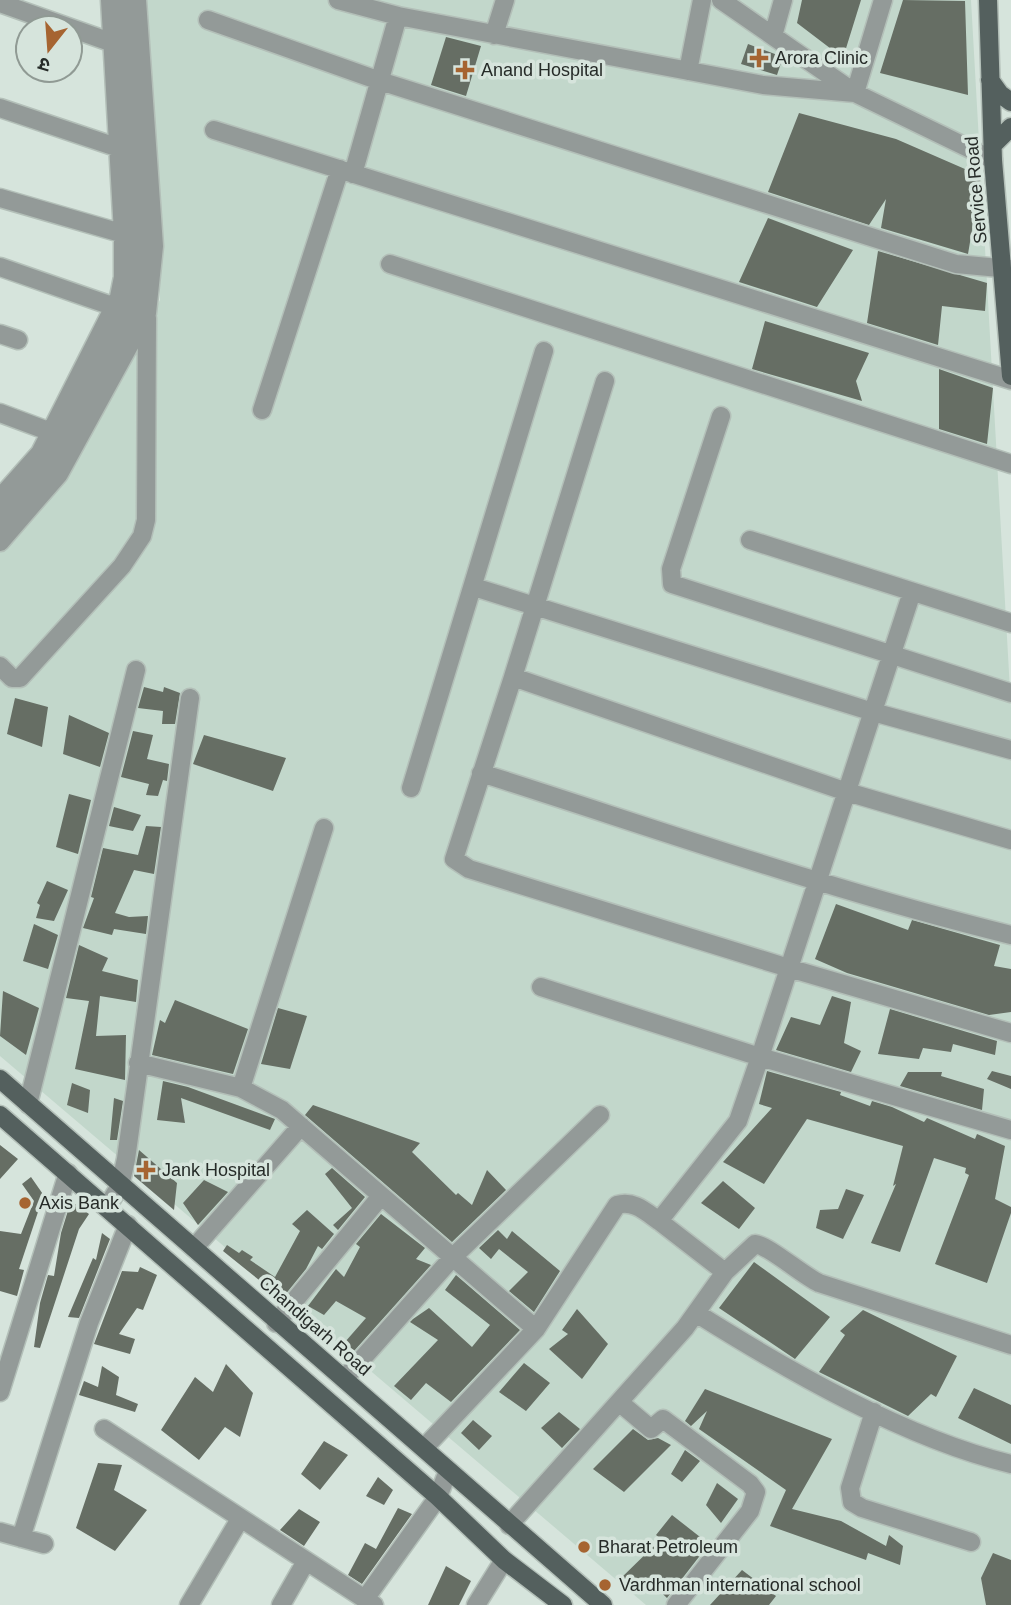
<svg xmlns="http://www.w3.org/2000/svg" width="1011" height="1605" viewBox="0 0 1011 1605" font-family="Arial,'Noto Sans Devanagari',sans-serif">
<style>
.built{fill:#c2d7cb}
.building{fill:#666e64}
.lines{fill:none;stroke-linecap:round;stroke-linejoin:round}
.minor-casing{stroke:#b3bfb8;stroke-width:21}
.major-casing{stroke:#b3bfb8;stroke-width:21}
.minor{stroke:#939a98;stroke-width:18}
.major{stroke:#54605e;stroke-width:18}
.poi-dot{fill:#a66431;stroke:#d6e4dc;stroke-width:2.5}
.labels{text-anchor:middle;dominant-baseline:central;stroke-width:7;stroke-linejoin:round;paint-order:stroke}
.poi-label{font-size:18px;fill:#262b28;stroke:#d6e4dc;text-anchor:start}
.street-label{font-size:18px;fill:#262b28;stroke:#d6e4dc}
</style>
<rect width="100%" height="100%" fill="#d6e4dc"/>
<path class="built" d="M144,0H971L1011,708V1605H646L0,1056V551L66,472L160,300Z"/>
<path class="building" d="M802,0H861L843,58L797,23Z
M903,0L965,1L968,95L880,73Z
M446,37L481,46L466,96L431,85Z
M748,44L783,57L777,75L741,64Z
M799,113L896,139L981,176L968,254L881,228L886,199L869,225L768,192Z
M768,218L853,250L817,307L739,282Z
M878,251L987,283L985,311L942,306L938,345L867,323Z
M765,321L869,353L856,381L862,401L752,369Z
M939,369L993,388L987,444L939,429Z
M144,687L163,692L164,687L180,693L175,724H162L163,711L138,708Z
M15,698L48,707L42,747L7,734Z
M69,715L109,733L100,767L63,754Z
M133,731L153,735L147,759L169,764L167,781L163,780L158,796L146,795L149,784L121,777Z
M204,735L286,758L273,791L193,764Z
M69,794L91,800L78,854L56,847Z
M114,807L141,815L133,831L109,826Z
M146,826L161,827L154,874L134,870L115,913L129,917L148,916L146,934L114,929L112,935L83,928L94,898L91,897L103,848L138,855Z
M47,881L68,890L54,921L36,918L40,905L37,903Z
M836,904L908,930L912,920L1000,945L994,966L1011,969V1012L989,1015L847,973L815,959Z
M34,924L58,935L48,969L23,961Z
M79,945L108,958L102,971L138,980L136,1002L100,996L96,1036L126,1035L125,1080L75,1069L89,1001L66,998Z
M3,991L39,1008L26,1055L0,1036Z
M832,996L851,1002L844,1043L861,1051L851,1072L776,1050L791,1017L820,1025Z
M175,1000L248,1029L233,1074L152,1055L160,1020L165,1023Z
M278,1008L307,1016L290,1069L261,1064Z
M890,1009L997,1041L995,1055L953,1044L951,1052L923,1048L919,1059L878,1054Z
M767,1071L841,1092L840,1095L870,1106L872,1101L892,1107L924,1122L927,1118L975,1139L977,1134L1005,1146L995,1199L1011,1207V1213L987,1283L935,1264L969,1175L965,1173L966,1168L934,1158L900,1252L871,1243L896,1184L893,1186L903,1146L807,1119L764,1184L723,1162L772,1108L759,1104Z
M992,1071L1011,1076V1089L987,1079Z
M908,1072H942L941,1076L984,1089L982,1110L900,1086Z
M163,1081L188,1087L275,1119L270,1130L181,1098L185,1123L157,1120Z
M72,1083L90,1090L88,1113L67,1105Z
M114,1098L123,1101L117,1140H110Z
M313,1105L420,1143L412,1152L456,1195L458,1193L472,1205L487,1170L506,1190L452,1242L305,1115Z
M0,1145L18,1159L0,1179Z
M139,1150L177,1183L174,1210L134,1176Z
M332,1168L365,1197L338,1230L333,1225L352,1208L325,1174Z
M31,1177L47,1200L43,1210L39,1209L19,1269L24,1270L17,1296L0,1291V1231L21,1234L34,1201L22,1184Z
M204,1180L228,1192L198,1225L183,1203Z
M723,1181L755,1208L739,1229L701,1203Z
M846,1189L864,1195L843,1239L816,1228L820,1210L838,1209Z
M71,1201L89,1214L79,1229L40,1348L34,1347L40,1303L48,1275L54,1276L61,1233Z
M307,1210L334,1234L322,1249L318,1246L306,1269L280,1301L272,1295L274,1292L223,1251L227,1245L239,1253L242,1250L253,1257L250,1260L275,1277L300,1231L292,1224Z
M381,1214L425,1248L416,1259L431,1265L354,1351L345,1342L366,1318L336,1301L324,1315L308,1306L336,1269L344,1277L360,1247L356,1244Z
M498,1230L507,1239L512,1231L560,1271L534,1312L509,1291L528,1272L499,1249L491,1259L479,1248Z
M102,1233L110,1239L79,1318L68,1317L93,1258L96,1260Z
M754,1262L830,1317L795,1359L719,1308Z
M140,1267L157,1275L143,1310L137,1308L119,1334L135,1339L130,1354L94,1344L122,1271L138,1272Z
M456,1275L520,1330L451,1402L426,1383L411,1400L394,1386L438,1340L410,1322L413,1319L429,1308L472,1347L490,1325L445,1290Z
M577,1309L608,1344L582,1379L549,1349L568,1334L562,1330Z
M863,1310L957,1356L936,1397L931,1394L908,1416L819,1372L845,1335L840,1331Z
M524,1363L550,1383L526,1411L499,1392Z
M226,1364L253,1393L240,1437L225,1427L199,1460L161,1430L195,1377L213,1392Z
M102,1366L119,1377L116,1395L138,1404L135,1412L79,1395L84,1381L98,1387Z
M974,1388L1011,1405V1444L958,1418Z
M705,1389L832,1439L792,1509L841,1521L886,1546L889,1535L903,1546L900,1565L868,1553L866,1560L770,1526L786,1490L699,1429L707,1411L691,1426L685,1421Z
M559,1412L580,1429L562,1448L541,1428Z
M473,1420L492,1436L479,1450L461,1433Z
M633,1429L648,1440L658,1438L671,1445L624,1492L593,1469Z
M324,1441L348,1455L320,1490L301,1474Z
M685,1450L700,1461L682,1482L671,1474Z
M98,1463L122,1465L114,1490L147,1510L115,1551L76,1528Z
M378,1477L393,1490L384,1505L366,1496Z
M717,1483L738,1499L721,1523L706,1505Z
M398,1508L412,1514L362,1584L348,1575L365,1543L376,1549Z
M299,1509L320,1522L304,1546L280,1530Z
M672,1515L709,1544L667,1598L647,1579L634,1591L618,1581L661,1539L656,1535Z
M993,1553L1011,1560V1605H986L981,1578Z
M446,1566L471,1581L459,1605H428Z
M742,1570L776,1596L769,1605H710Z"/>
<g class="lines">
<g class="minor-casing">
<path id="minor" d="M338,0L398,16L353,174
M721,0L855,93L993,160
M0,3L113,43H123
M398,16L763,85L855,93L883,0
M208,20L380,81L956,264L1011,269
M494,35L505,0
M773,36L783,0
M688,71L702,0
M0,108L119,148
M214,130L1011,380
M0,198L131,236
M390,264L1011,464
M0,267L115,307
M0,334L18,340
M262,410L340,169
M0,413L59,435
M721,416L671,569L672,584L1011,693
M0,498L40,453L119,297L123,277V233L110,0
M0,519L54,453L134,301L137,237L123,0
M750,540L1011,623
M0,542L59,474L147,313L154,246L137,0
M474,587L873,712L1011,750
M0,666L12,678H20L122,566L142,536L146,520L147,318
M513,677L605,381
M481,773C657,829 832,891 1011,935
M411,788L544,351
M1011,840L847,792L513,677L454,859L469,869L792,969L1011,1033
M541,987L760,1057L912,592
M138,1063L241,1088L282,1110L536,1329
M241,1088L324,828
M28,1104L136,670
M107,1207L120,1186L126,1159L190,698
M659,1221L725,1272
M194,1248L301,1126
M696,1313C787,1370 906,1439 1011,1464
M276,1323L381,1196
M344,1379L453,1257L600,1115
M0,1392L68,1173
M619,1402L651,1429L663,1419L750,1484L756,1492L750,1511L676,1605
M874,1412L850,1488L852,1502L862,1508L971,1542
M104,1429L374,1605
M424,1448L536,1329L617,1205C634,1200 646,1212 659,1221L738,1121L760,1057L1011,1130
M509,1525L685,1328L725,1272L755,1244C768,1245 802,1275 819,1283L1011,1345
M0,1532L44,1544
M21,1538L89,1323L128,1225
M365,1599L438,1497L448,1471
M189,1605L240,1519
M281,1605L305,1563
M476,1605L504,1560"/>
</g>
<g class="major-casing">
<path id="major" d="M988,0L993,160L1011,376
M990,80L1000,94L1011,102
M993,145L1011,127
M0,1079L603,1605
M0,1115L438,1497L504,1560L563,1605"/>
</g>
<use href="#minor" class="minor"/>
<use href="#major" class="major"/>
</g>
<g class="poi-dot">
<path d="M755.5 47.5h7v7h7v7h-7v7h-7v-7h-7v-7h7z"/>
<path d="M461.5 59.5h7v7h7v7h-7v7h-7v-7h-7v-7h7z"/>
<path d="M142.5 1159.5h7v7h7v7h-7v7h-7v-7h-7v-7h7z"/>
<circle cx="25" cy="1203" r="7"/>
<circle cx="584" cy="1547" r="7"/>
<circle cx="605" cy="1585" r="7"/>
</g>
<g class="labels">
<g class="poi-label">
<text x="775" y="58">Arora Clinic</text>
<text x="481" y="70">Anand Hospital</text>
<text x="162" y="1170">Jank Hospital</text>
<text x="39" y="1203">Axis Bank</text>
<text x="598" y="1547">Bharat Petroleum</text>
<text x="619" y="1585">Vardhman international school</text>
</g>
<g class="street-label">
<text transform="translate(976 190) rotate(-95)">Service Road</text>
<text transform="translate(315 1326) rotate(41)">Chandigarh Road</text>
</g>
</g>
<g transform="translate(49 49) rotate(197)"><circle r="33" fill="#d6e4dc" stroke="#909a94" stroke-width="2"/>
<path d="M0-5L12 26L0 18L-12 26Z" fill="#a66431"/>
<text y="-10" font-size="19" font-weight="bold" text-anchor="middle" fill="#262b28">उ</text>
</g>
</svg>
